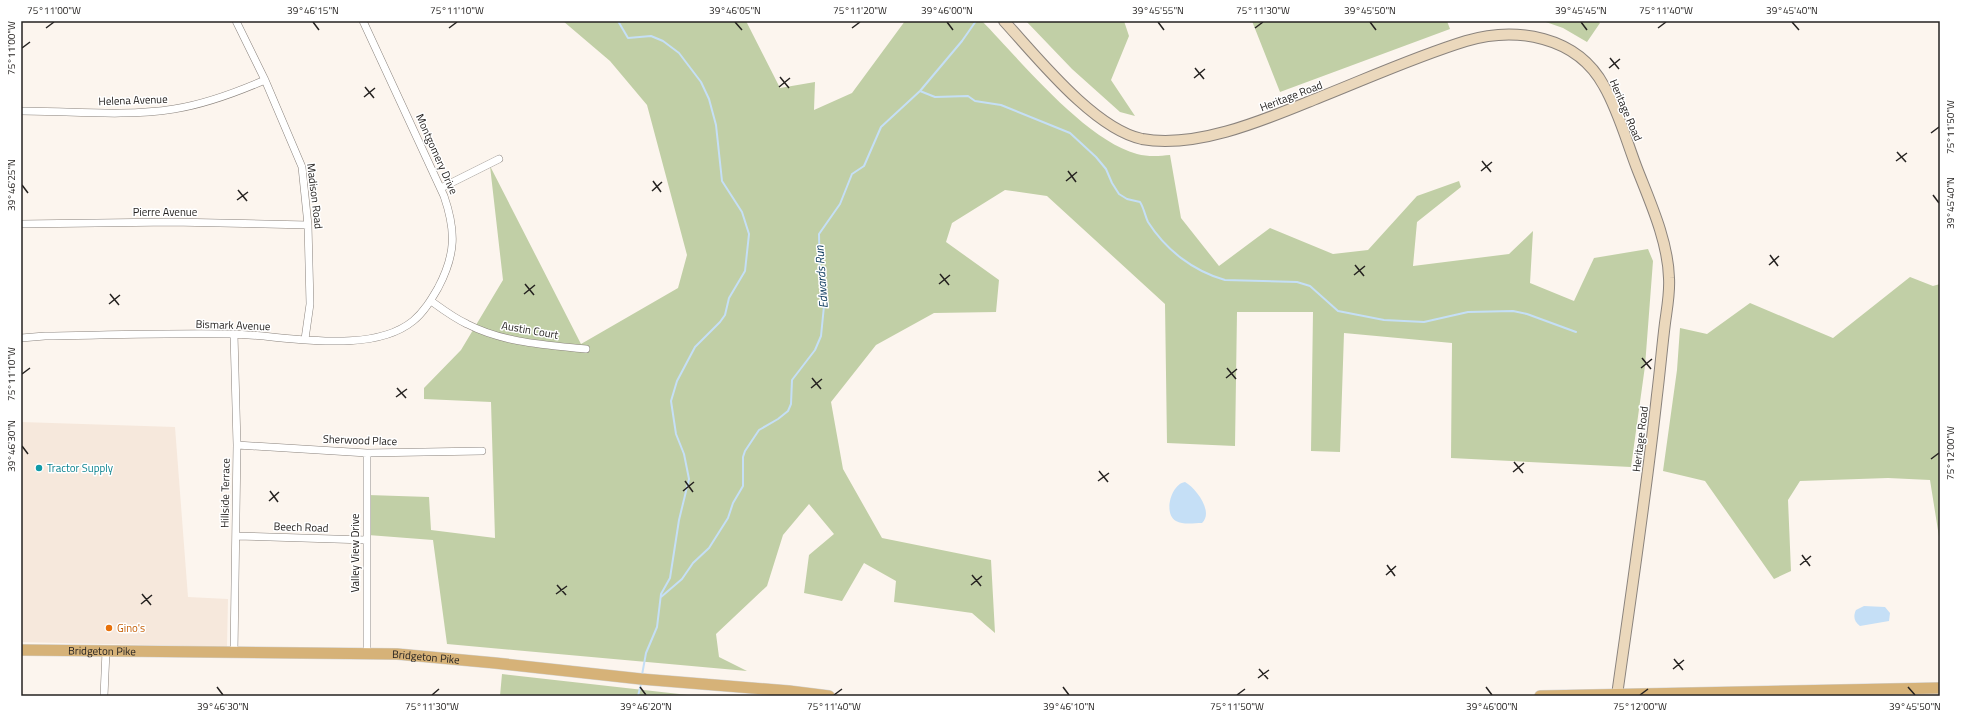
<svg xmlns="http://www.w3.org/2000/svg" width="1961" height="717" viewBox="0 0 1961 717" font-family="'Titillium Web',sans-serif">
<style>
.built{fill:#f6e8dc}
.green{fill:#c1cfa6}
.water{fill:#c5dff6}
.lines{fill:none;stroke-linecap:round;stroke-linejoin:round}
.stream{stroke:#c5dff6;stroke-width:2}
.street-casing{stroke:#8a837d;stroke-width:8}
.secondary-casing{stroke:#8a837d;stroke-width:12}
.primary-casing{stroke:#d3d3d2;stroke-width:12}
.street{stroke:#fff;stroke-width:7}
.secondary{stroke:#ebd8bc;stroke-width:10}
.primary{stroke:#d6b278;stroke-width:11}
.ticks{fill:none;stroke:#252220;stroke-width:1.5}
.culture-dot{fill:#0f9aa8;stroke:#fff;stroke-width:1.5}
.food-dot{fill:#e8710a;stroke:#fff;stroke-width:1.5}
.labels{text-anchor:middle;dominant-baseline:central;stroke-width:3;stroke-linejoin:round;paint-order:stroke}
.street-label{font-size:11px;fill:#252220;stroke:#fff}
.culture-label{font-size:11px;fill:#0d838f;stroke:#fff;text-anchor:start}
.food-label{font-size:11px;fill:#c56008;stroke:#fff;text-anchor:start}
.water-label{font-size:12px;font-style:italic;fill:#003155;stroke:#fff}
.neatline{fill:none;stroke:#252220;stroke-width:1.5}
.ticks-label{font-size:10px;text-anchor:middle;fill:#252220}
</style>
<rect width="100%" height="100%" fill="#fcf5ee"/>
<path class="built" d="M21,422L175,427L188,597L228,599L227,647L21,642Z"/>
<path class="green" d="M563,21H746L780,88L815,82L814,110L852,93L905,21H982C1021,61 1084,139 1137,154C1148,157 1160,156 1170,155L1181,218L1219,266L1270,228L1333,254L1368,250L1417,196L1459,181L1461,187L1417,222L1413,266L1509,254L1533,231L1530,283L1574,301L1594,258L1648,249L1653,261L1645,366L1631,467L1451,458L1452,343L1344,333L1340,452L1311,451L1313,312H1237L1235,446L1167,443L1165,304L1047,196L1005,190L952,223L946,242L999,280L996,312L934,313L876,345L831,402L843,469L882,538L991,560L995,633L972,613L894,602L896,581L864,563L842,601L804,593L809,555L834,534L809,504L783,535L767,586L716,634L719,657L747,671L447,644L433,540L368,535V495L429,497L431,530L495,538L491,402L424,399V388L461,350L503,280L490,166L581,344L678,288L687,255L647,105L610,61Z
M1026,21H1124L1129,36L1111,80L1135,116L1120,112L1072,69Z
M1252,21H1447L1450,29L1280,92Z
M1543,21H1597L1600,23L1587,42L1563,28Z
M1910,277L1933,286L1940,284V543L1930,480L1888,478L1800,481L1788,500L1791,571L1774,579L1705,481L1663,471L1677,370L1680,328L1707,334L1750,303L1833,338Z
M502,674L697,696H500Z"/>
<path class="water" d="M1185,482C1196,488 1214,512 1202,523C1194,523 1183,525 1176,521C1163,514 1171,484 1185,482Z
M1864,606L1885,607L1890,613L1889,621L1860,626C1854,622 1853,616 1856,610Z"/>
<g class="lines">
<path class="stream" d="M618,21L628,38L651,36L663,41L679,53L701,82L709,99L716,125L722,181L742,212L749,234L745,271L729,298L725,315L720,322L695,347L677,381L671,401L676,434L684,454L689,479L679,520L670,578L661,594L657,627L646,653L642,675
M920,91L935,97L968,96L975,101L1001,105L1070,133L1096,157L1106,169L1112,183L1119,194L1127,199L1140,202C1144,208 1145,216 1148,222C1166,250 1193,271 1225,280L1297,282L1310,286L1338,311L1384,320L1424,322L1468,312L1513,311L1527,314L1576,332
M661,597L682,579L693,563L709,548L728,518L733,503L743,486V457L745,451L759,430L778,419L788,411L791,404L792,380L815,350L821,336L824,306L820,281L819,234L840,204L852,174L864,166L881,127L920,91L962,41L976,21
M638,696L641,684"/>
<g class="street-casing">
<path id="street" d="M236,21L265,80L302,167L308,225L310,304L305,339
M21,111C71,111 124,117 174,109C206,104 235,93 265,80
M441,188L499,159
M21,224L172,222L308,225
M431,301C442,309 454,318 467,324C504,343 546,345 586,349
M234,334L237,445L234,653
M21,338L45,336C107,335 170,333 232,334C283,335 370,356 413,321C424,312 431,300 438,288C456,254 456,231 444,196L363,21
M237,445L367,453L482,451
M236,536L366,540
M367,653V453
M104,696L106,651"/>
</g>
<g class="secondary-casing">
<path id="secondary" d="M1004,21C1037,57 1094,129 1142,139C1196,149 1264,120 1313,100C1364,80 1414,57 1466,41C1516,26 1577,36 1604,86C1619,112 1627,143 1638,171C1651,204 1668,242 1669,278C1670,293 1667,308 1665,323C1662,347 1660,371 1657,395C1646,495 1631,595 1617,695"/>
</g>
<g class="primary-casing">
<g id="primary">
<path id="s1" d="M21,650L397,654L495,663L641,679L789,691L829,696"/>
<path d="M1540,696L1940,688"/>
</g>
</g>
<use href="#street" class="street"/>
<use href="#secondary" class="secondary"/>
<use href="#primary" class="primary"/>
</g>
<path class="ticks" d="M313,22L319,30M735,22L742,30M947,22L953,30M1158,22L1164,30M1370,22L1376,30M1581,22L1587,30M1792,22L1799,30M46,28L54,22M449,28L457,22M852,28L860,22M1255,28L1263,22M1658,28L1666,22M22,48L30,42M1610,58L1619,69M1195,68L1204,79M1609,68L1620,59M780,77L789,88M1194,78L1205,69M365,87L374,98M779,87L790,78M364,97L375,88M1931,133L1939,127M1897,152L1906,162M1482,161L1491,172M1896,161L1907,153M1068,171L1076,182M1481,171L1492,162M653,181L661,192M1066,181L1077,172M22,185L28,193M238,190L247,201M652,191L662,182M1933,195L1939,203M237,200L248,192M1770,255L1778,266M1355,265L1364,276M1769,265L1779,256M940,274L949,285M1354,275L1365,266M525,284L534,295M939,284L950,275M110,294L119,305M524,294L535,285M109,304L120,295M1642,358L1651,369M1227,368L1236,379M1641,368L1652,359M22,374L30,368M812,378L821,389M1226,378L1237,369M397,388L406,398M811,388L822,379M396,397L407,389M22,446L28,454M1931,459L1939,453M1514,462L1523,473M1099,471L1108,482M1513,472L1524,463M685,481L693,492M1098,481L1109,473M270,491L278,502M683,491L694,482M269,501L279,492M1802,555L1810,566M1387,565L1395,576M1800,565L1811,556M972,575L981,586M1386,575L1396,566M557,585L566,595M971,585L982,576M142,594L151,605M556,594L567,586M141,604L152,595M1674,659L1683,670M1259,669L1268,679M1673,669L1684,660M1258,678L1269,670M217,687L223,695M640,687L646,695M1063,687L1069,695M1486,687L1492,695M1908,687L1915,695M432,695L439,689M834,695L842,689M1237,695L1245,689M1640,695L1648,689"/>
<circle class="culture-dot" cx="39" cy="468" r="4"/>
<circle class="food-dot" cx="109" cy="628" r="4"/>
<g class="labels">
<g class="street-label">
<text transform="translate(1291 96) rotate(-21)">Heritage Road</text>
<text transform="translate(133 100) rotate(-2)">Helena Avenue</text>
<text transform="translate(1626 110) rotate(67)">Heritage Road</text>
<text transform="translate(437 154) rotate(66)">Montgomery Drive</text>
<text transform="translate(315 196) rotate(83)">Madison Road</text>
<text x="165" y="212">Pierre Avenue</text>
<text transform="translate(233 325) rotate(2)">Bismark Avenue</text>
<text transform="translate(530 330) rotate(10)">Austin Court</text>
<text transform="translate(1640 439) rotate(-83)">Heritage Road</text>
<text transform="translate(360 440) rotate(2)">Sherwood Place</text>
<text transform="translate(225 493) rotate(-89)">Hillside Terrace</text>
<text transform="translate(301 527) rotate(2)">Beech Road</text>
<text transform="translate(355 553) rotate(-90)">Valley View Drive</text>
<text stroke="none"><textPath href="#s1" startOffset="81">Bridgeton Pike</textPath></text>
<text stroke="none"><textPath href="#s1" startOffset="405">Bridgeton Pike</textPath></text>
</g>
<g class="culture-label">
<text x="47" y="468">Tractor Supply</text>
</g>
<g class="food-label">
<text x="117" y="628">Gino's</text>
</g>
<g class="water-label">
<text transform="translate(821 277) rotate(-94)">Edwards Run</text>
</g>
</g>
<rect width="1961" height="717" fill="none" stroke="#ffffff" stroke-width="44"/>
<rect x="22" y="22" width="1917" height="673" class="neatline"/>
<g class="ticks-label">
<text x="54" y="14">75°11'00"W</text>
<text x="313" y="14">39°46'15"N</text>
<text x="457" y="14">75°11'10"W</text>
<text x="735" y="14">39°46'05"N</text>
<text x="860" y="14">75°11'20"W</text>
<text x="947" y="14">39°46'00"N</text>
<text x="1158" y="14">39°45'55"N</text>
<text x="1263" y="14">75°11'30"W</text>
<text x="1370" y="14">39°45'50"N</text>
<text x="1581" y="14">39°45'45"N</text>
<text x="1666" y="14">75°11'40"W</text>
<text x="1792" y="14">39°45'40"N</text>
<text transform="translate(11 48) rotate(-90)" y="4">75°11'00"W</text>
<text transform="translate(1950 127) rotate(-90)" y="4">75°11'50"W</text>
<text transform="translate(11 185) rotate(-90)" y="4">39°46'25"N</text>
<text transform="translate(1950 203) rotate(-90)" y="4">39°45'40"N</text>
<text transform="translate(11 374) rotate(-90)" y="4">75°11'10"W</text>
<text transform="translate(11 446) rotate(-90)" y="4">39°46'30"N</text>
<text transform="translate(1950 453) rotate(-90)" y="4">75°12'00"W</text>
<text x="223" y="710">39°46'30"N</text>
<text x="432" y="710">75°11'30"W</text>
<text x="646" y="710">39°46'20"N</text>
<text x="834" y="710">75°11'40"W</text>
<text x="1069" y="710">39°46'10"N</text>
<text x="1237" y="710">75°11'50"W</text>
<text x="1492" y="710">39°46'00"N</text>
<text x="1640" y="710">75°12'00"W</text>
<text x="1915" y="710">39°45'50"N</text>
</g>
</svg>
